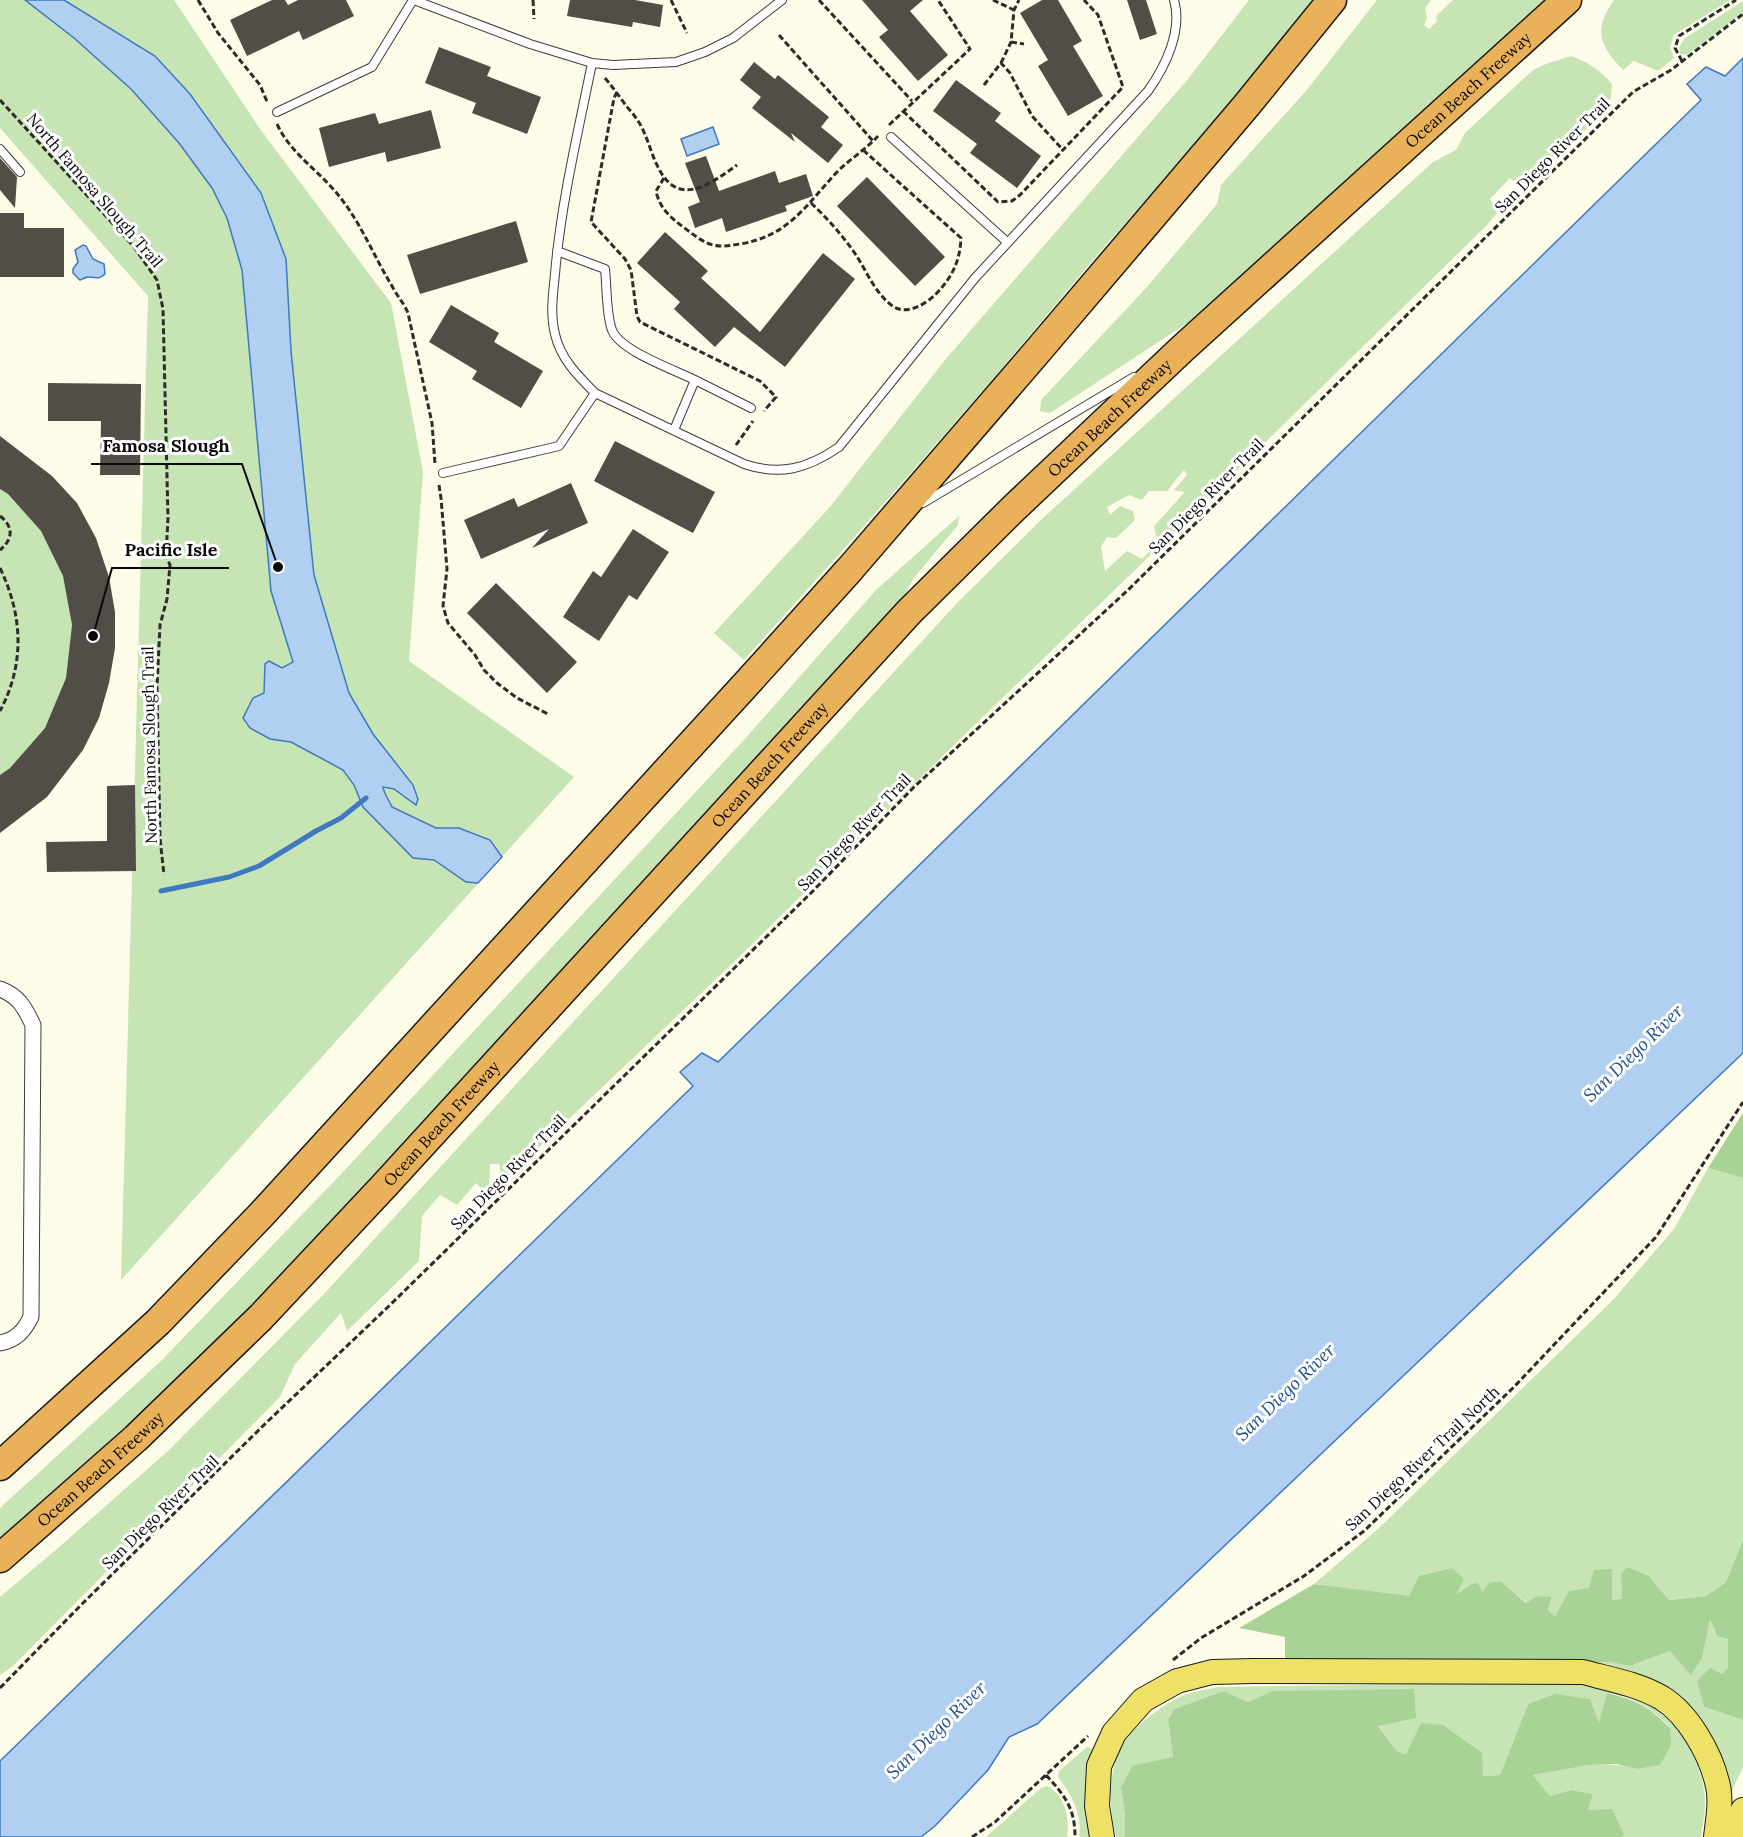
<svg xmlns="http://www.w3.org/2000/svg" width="1743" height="1837" viewBox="0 0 1743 1837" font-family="Lora,serif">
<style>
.green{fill:#c7e4b5;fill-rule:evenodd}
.forest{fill:#a9d396}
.water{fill:#b1cff0;stroke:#3e79c2;stroke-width:1.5}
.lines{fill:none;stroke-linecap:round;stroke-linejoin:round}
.stream{stroke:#3e79c2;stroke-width:5}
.building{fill:#514d47}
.lane-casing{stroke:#3d3d3d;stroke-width:10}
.street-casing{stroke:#3d3d3d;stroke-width:17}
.primary-casing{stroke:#1b1b1b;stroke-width:26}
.highway-casing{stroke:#1b1b1b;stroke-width:31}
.path{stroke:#2c2c2c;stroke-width:3;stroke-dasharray:6 3;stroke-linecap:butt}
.lane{stroke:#fff;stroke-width:8}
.street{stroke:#fff;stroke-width:15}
.primary{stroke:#eee167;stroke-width:24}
.highway{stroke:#e9b15a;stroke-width:28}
.labels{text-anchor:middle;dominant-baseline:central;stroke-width:6;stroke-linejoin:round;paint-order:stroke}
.street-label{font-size:16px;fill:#0a0a0a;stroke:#fff}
.water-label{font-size:18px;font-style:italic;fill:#1e4e90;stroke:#fff}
.leader{fill:none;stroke:#0a0a0a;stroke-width:2}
.callout-dot{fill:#0a0a0a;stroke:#fff;stroke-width:2}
.callout-label{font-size:18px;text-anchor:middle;font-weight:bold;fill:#0a0a0a;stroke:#fff;stroke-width:6;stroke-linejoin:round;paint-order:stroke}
</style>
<rect width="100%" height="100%" fill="#fdfce8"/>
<path class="green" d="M0,0H174L260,129L391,303L423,472L409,661L574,777L121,1280L148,296L0,128Z
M1249,0H1313L1225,110L1098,254L992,380L851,541L744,660L714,633L829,508L945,360L1188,79Z
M1377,0H1431L1425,8L1427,18L1424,25L1429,29L1437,21L1436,16L1453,0H1547L1271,253L1192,320L1050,413L1040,411L1041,400L1147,287L1217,204L1221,185L1306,91Z
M1614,0H1730L1680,31L1674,35L1670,47L1674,58L1658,71L1634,61L1623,70C1599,45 1593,29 1614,0Z
M1743,1V12L1687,55L1680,54L1679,47L1685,38Z
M1571,56C1588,62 1600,70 1612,84L1611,97L1605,111L1528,186L1521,187L1510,178L1490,199L1498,212L1487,225L1131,574L962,737L738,958L508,1177L501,1175L499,1164H490L489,1188L484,1191L476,1183L457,1205L440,1195L422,1216L419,1261L347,1331L341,1313L295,1364L280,1397L12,1667L0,1675V1597L58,1548L168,1451L323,1295L958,602L1043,518L1433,162L1456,150L1465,133L1533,70L1546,64ZM1184,470L1187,475L1174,490L1185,492L1154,526L1158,543L1142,559L1127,551L1105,571L1101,547L1107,537L1116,538L1135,520L1133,511L1120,506L1110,515L1107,507L1129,495L1142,500L1149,491H1167Z
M0,489L8,494L41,531L63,576L72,625L66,678L45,728L10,768L0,775Z
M959,516L958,525L913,579L902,601L309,1248L196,1365L117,1436L0,1537V1508L160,1362L343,1172L743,741L876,590Z
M1708,1168L1743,1178V1540L1726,1582L1706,1596L1669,1600L1649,1576L1621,1575L1622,1600H1611L1589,1588L1555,1618L1548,1610L1552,1598L1527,1603L1501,1581C1495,1585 1488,1590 1481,1592C1438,1606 1360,1590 1314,1584L1378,1529L1613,1300L1674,1229Z
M1710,1620L1728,1638V1668L1722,1674L1704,1707L1743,1720V1767L1730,1795L1665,1689L1636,1673L1607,1664L1582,1662H1609L1630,1666L1670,1651L1702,1658Z
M1589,1682C1605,1687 1622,1692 1637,1698C1677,1717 1705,1761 1705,1805C1705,1816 1702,1827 1701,1837H1622L1623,1835L1588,1810L1593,1794L1571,1790L1550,1796L1533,1775C1569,1768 1600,1759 1636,1769L1670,1727C1650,1707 1636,1698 1607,1693L1599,1725L1528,1704L1500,1775L1483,1776L1397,1751L1378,1725L1272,1691L1248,1702L1224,1691L1168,1720L1173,1757L1121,1788L1125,1815V1837H1116C1109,1812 1109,1779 1117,1754C1124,1734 1162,1704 1182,1696C1193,1691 1206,1690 1218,1687Z
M1087,1747L1100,1751L1096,1837H1079C1083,1815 1071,1794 1058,1777L1059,1771Z
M1047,1786C1065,1795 1070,1819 1067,1837H986L1041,1788Z"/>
<path class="forest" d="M1743,1113V1178L1708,1168L1741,1116Z
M1743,1540V1720L1704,1707L1697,1681L1710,1668L1722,1674L1728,1668V1639L1717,1636L1714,1627L1710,1620L1702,1658L1691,1675L1670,1651L1630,1666L1609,1662H1549L1408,1659L1346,1663L1285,1661V1637L1239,1628L1314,1584L1409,1596L1419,1576L1452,1568L1464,1579L1456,1595L1472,1584L1478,1583L1482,1592L1489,1583L1501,1581L1526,1603L1538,1596L1552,1597L1548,1610L1555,1617L1569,1591L1589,1588L1594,1570L1612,1569V1600L1622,1599L1621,1575L1627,1567L1649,1576L1669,1600L1706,1596L1726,1582Z
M1414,1689L1416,1718L1378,1726L1397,1751L1406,1754L1421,1723L1443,1725L1482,1753L1483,1776L1500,1775L1528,1704L1555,1694L1590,1699L1599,1723L1607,1693C1638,1701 1647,1705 1670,1728L1671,1745L1660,1765L1636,1769L1616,1764L1588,1765L1533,1775L1550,1796L1571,1790L1593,1794L1588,1810L1612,1809L1624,1835L1622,1837H1125V1815L1121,1788L1132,1766L1173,1757L1168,1720L1175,1709L1224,1691L1248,1702L1272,1691Z"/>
<path class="water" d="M25,0H64L155,56L190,94L261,193L286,259L291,351L314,575L349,693L373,734L413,785L418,799L416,805L394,789L383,787C384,794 389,800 392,807L436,828H459L490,840L502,857L478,883L466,882L434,860L413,858L363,807L354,785L343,770L291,742L270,739L250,728L243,718L253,698L264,693L265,664L269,661L282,668L293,662L271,591L242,270L227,218L212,188L179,143L131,89L74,38Z
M1743,58V1053L1037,1724L1009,1737L988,1770L935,1826L921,1837H0V1761L693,1086L680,1072L702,1053L718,1062L1701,100L1687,84L1706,67L1725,76Z
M713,127L719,144L687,156L681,139Z
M83,245L86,246L93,259L104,264L105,274C98,281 95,276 87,277C85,278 82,279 80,280L73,273V269L78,262L75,250Z"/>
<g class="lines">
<path class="stream" d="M161,891L229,877L259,866L316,831L341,818L366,798"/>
</g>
<path class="building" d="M272,0H285L288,5L298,0H346L354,16L303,40L299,31L247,56L230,20Z
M570,0H635L663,5L660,27L633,22L632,27L567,16Z
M862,0H923L910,11L948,55L918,81L879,37L888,30Z
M1042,0H1058L1082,41L1073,46L1103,96L1068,116L1038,66L1048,60L1020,13Z
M1127,0H1146L1157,34L1140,40Z
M439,47L491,67L487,76L541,97L527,134L472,113L476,103L425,83Z
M754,62L775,79L778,75L829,117L821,127L843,145L828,163L791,133L795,142L752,108L761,97L740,80Z
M956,80L1001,113L995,121L1041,156L1017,188L970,153L977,144L933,111Z
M431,110L441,148L387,162L385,152L329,167L319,128L375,113L379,124Z
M706,156L719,191L775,171L779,183L806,174L813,196L785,206L787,211L726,232L722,218L695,228L688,207L700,202L685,163Z
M0,158L17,177L15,208L0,190Z
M867,177L945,257L915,286L837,206Z
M0,213H24V228H64V277H0Z
M516,221L528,262L420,294L407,255Z
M665,232L708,271L701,278L760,332L823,253L855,279L785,367L734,327L715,347L674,309L680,302L637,263Z
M451,305L499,333L494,342L543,371L521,408L472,379L477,371L429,342Z
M48,383L141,384L140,475H100L101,421H48Z
M0,436L52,476L77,503L96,538L109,577L115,612V648L109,683L99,718L83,750L47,797L0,833V775L10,768L45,728L66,678L72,625L63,576L41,531L8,494L0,489Z
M615,441L715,492L693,533L594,481Z
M571,483L588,523L532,548L549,529L481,559L464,520L514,498L518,507Z
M633,529L669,552L637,600L629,595L599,641L563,617L593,571L601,577Z
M496,583L577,662L547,693L467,613Z
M135,785L136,871L47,872L46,842L107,841V786Z"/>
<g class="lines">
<g class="lane-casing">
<path id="lane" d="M414,0L530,44L592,63L613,65L676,62L705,52L733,38L782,0
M592,63C578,133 561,203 555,274C553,294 550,314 555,334C560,358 578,376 595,393L744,464C780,476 807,469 839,447L975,278L1148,91C1165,67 1183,31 1174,0
M277,112L372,67L413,0
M891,137L1007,242
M0,149L20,172
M557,251L605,269C607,287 606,314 612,330C620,351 675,370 695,380L674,430
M695,380L751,408
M443,473L559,446L595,393
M923,503L1134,377"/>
</g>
<g class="street-casing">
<path id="street" d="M0,989C19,996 25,1008 33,1025L31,1317C24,1331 16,1340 0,1343"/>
</g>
<g class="primary-casing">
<path id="primary" d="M1102,1837L1097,1806L1099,1766L1114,1733L1143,1700L1177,1681L1212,1672L1253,1671L1583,1672C1609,1679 1638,1684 1662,1698C1688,1714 1710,1753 1717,1782C1722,1799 1718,1820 1716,1837
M1731,1837L1743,1810"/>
</g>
<g class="highway-casing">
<g id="highway">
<path d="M0,1466L158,1322L261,1215L748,682L850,569L1036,353L1246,106L1332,0"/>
<path id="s1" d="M0,1558L136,1438L261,1317L383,1187L909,612L1014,508L1182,349L1567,0"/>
</g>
</g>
<path class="path" d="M198,0L218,33L260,85L268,104
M533,0L534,19
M671,0L687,33
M819,0L912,101
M993,0L1014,10
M779,35L873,141
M1011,42L1024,44
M1682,61L1675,48L1679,36L1736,0
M1001,63L1011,42L1014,10L1019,0
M605,78C611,85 616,92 622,100C628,109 636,116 641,126C648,139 651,153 657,165C677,209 709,185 737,165
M984,85L1001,63L1010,73L1032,116L1063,150
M617,92L614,98L591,222L625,259L631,270L637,316L640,322L760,381L776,397L764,411
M0,100L134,247L157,280L163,309L168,518L166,556L170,565L167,599L160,625L157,687L160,838L164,875
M903,111L998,202L1012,201L1020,195L1123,87L1098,15L1084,0
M277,124C290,152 314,167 334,190C359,218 373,255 392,286C397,296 404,303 408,313L432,423L435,464
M889,125L970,49L938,0
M664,178L656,191C660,211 675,221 690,232C709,247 717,248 740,244C789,236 806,205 837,172C850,159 865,150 878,136
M811,203C828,219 843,236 856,255C867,272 876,295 894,307C908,315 925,304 935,295C952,278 960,261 961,238L863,150
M736,445L753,421
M439,485L441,498L447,569L443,606L448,623L475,655L484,670L497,683L517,698L548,714
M0,516C14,527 13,539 0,550
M0,568C23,616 25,664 0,711
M1173,1660L1201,1638L1304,1576L1364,1531L1513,1388L1656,1237L1743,1102
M0,1688L83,1603L267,1422L389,1306L811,893L914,787L1127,591L1633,92L1671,70L1743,14
M1046,1775C1065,1796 1075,1808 1075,1837
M972,1837L995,1822L1088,1736"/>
<use href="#lane" class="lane"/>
<use href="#street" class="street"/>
<use href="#primary" class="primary"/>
<use href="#highway" class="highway"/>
</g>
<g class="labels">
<g class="street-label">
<text stroke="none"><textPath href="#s1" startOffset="2078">Ocean Beach Freeway</textPath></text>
<text transform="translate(1552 155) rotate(-45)">San Diego River Trail</text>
<text transform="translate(95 190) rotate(49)">North Famosa Slough Trail</text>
<text stroke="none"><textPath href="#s1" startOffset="1592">Ocean Beach Freeway</textPath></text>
<text transform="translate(1206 496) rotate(-45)">San Diego River Trail</text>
<text transform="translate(149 745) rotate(-91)">North Famosa Slough Trail</text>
<text stroke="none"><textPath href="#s1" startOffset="1106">Ocean Beach Freeway</textPath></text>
<text transform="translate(854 832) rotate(-46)">San Diego River Trail</text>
<text stroke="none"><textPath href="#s1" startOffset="620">Ocean Beach Freeway</textPath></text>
<text transform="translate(508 1172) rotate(-45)">San Diego River Trail</text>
<text transform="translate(1422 1458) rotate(-43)">San Diego River Trail North</text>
<text stroke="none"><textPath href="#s1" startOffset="134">Ocean Beach Freeway</textPath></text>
<text transform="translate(160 1512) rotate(-44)">San Diego River Trail</text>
</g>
<g class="water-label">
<text transform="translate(1633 1053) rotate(-44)">San Diego River</text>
<text transform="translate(1285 1392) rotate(-44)">San Diego River</text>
<text transform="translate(936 1730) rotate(-44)">San Diego River</text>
</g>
</g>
<path class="leader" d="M278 567L242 464H91M93 636L112 568H229"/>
<g class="callout-dot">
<circle cx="278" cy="567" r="6"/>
<circle cx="93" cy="636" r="6"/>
</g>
<g class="callout-label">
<text x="166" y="452">Famosa Slough</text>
<text x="171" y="556">Pacific Isle</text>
</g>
</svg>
